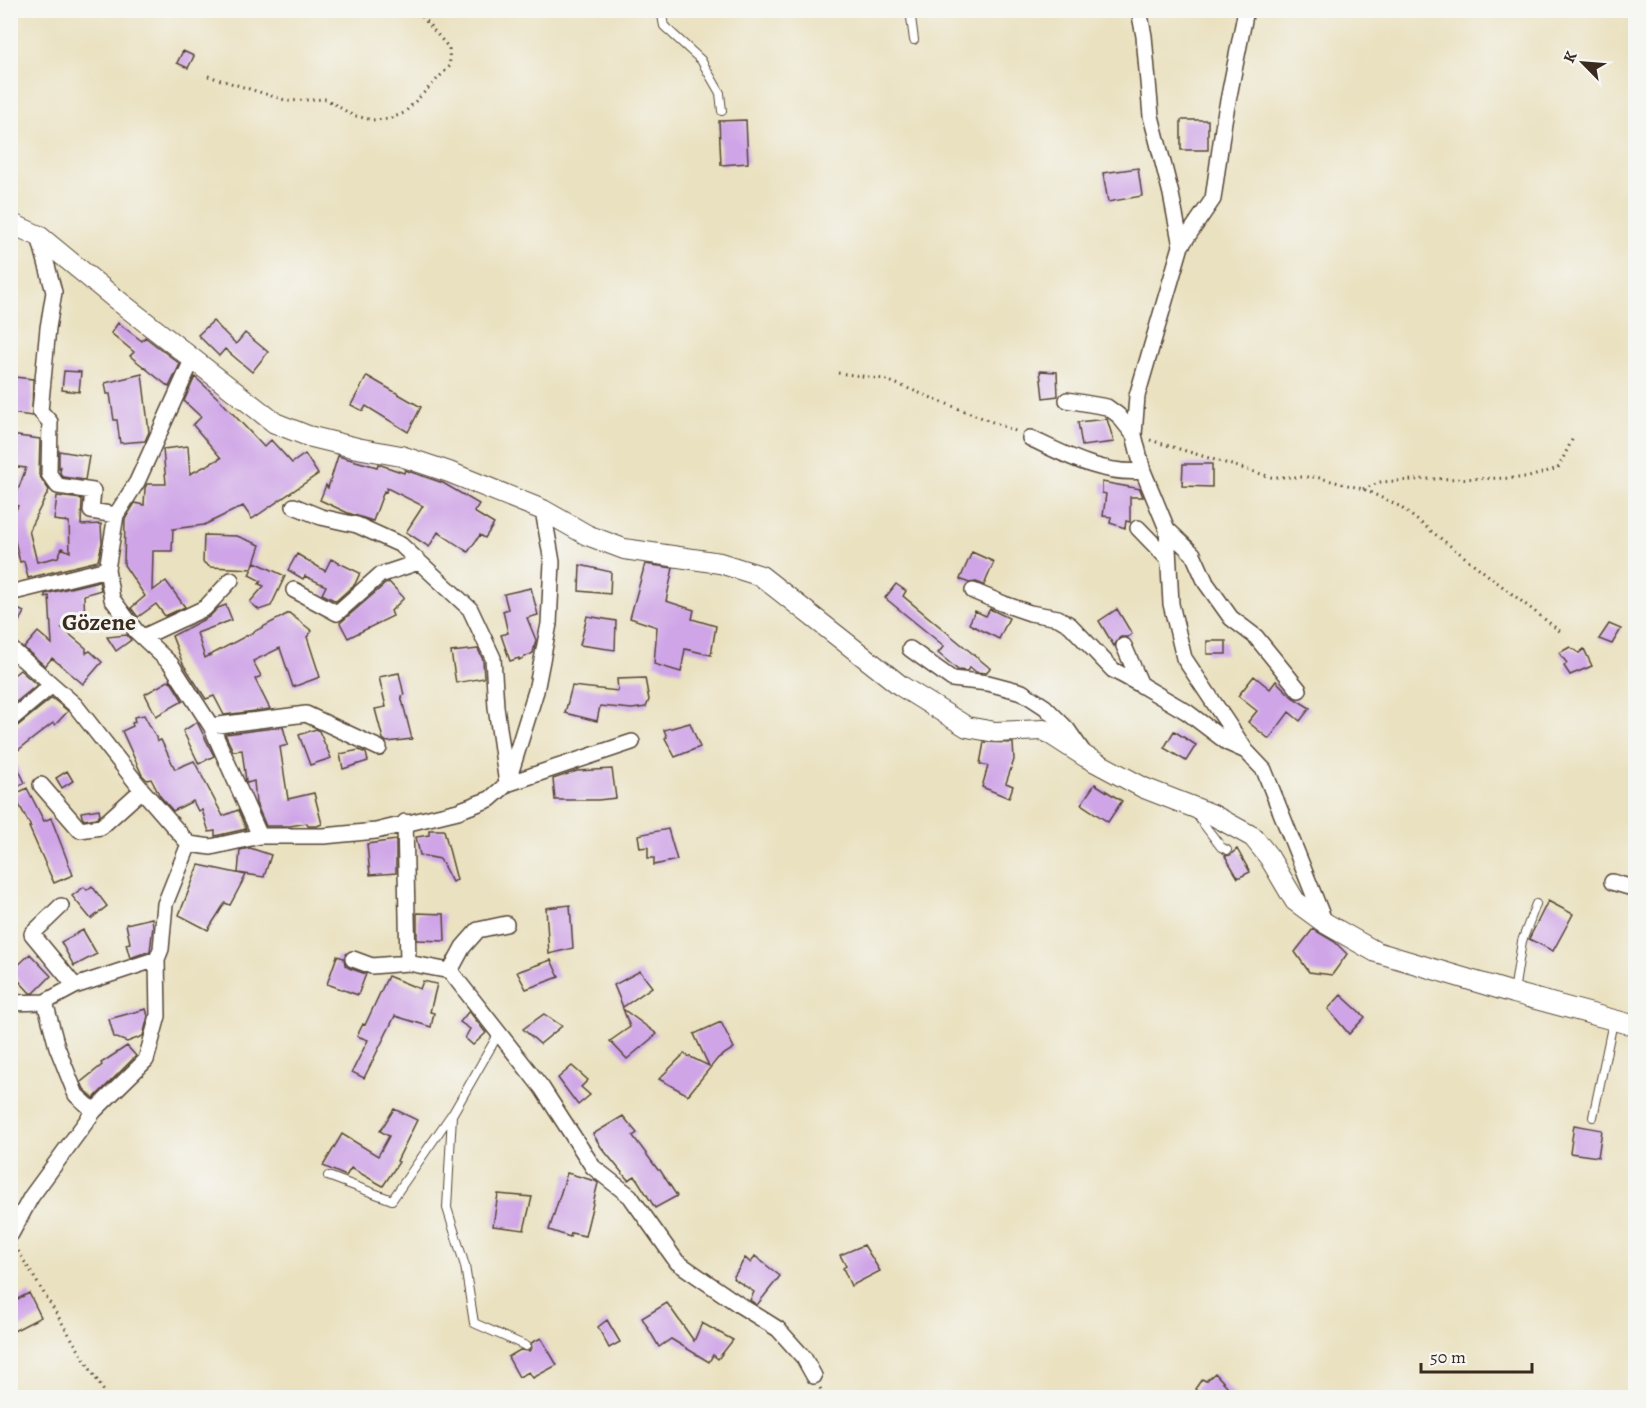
<svg xmlns="http://www.w3.org/2000/svg" width="1646" height="1408" viewBox="0 0 1646 1408" font-family="Alegreya,serif">
<style>
.building{fill:#cfa5e7}
.lines{fill:none;stroke-linecap:round;stroke-linejoin:round}
.service-casing{stroke:#554536;stroke-width:10}
.minor-casing{stroke:#554536;stroke-width:18}
.secondary-casing{stroke:#554536;stroke-width:22}
.path{stroke:#554536;stroke-width:3;stroke-dasharray:1.5 4.5;stroke-linecap:butt}
.service{stroke:#fff;stroke-width:8}
.minor{stroke:#fff;stroke-width:15}
.secondary{stroke:#fff;stroke-width:20}
.labels{text-anchor:middle;dominant-baseline:central;stroke-width:6;stroke-linejoin:round;paint-order:stroke}
.quarter-label{font-size:24px;font-weight:bold;fill:#3b2a1e;stroke:#f6f6f2}
</style>
<rect width="100%" height="100%" fill="#f6f6f2"/>
<filter id="ink" filterUnits="userSpaceOnUse"><feTurbulence type="fractalNoise" baseFrequency=".0167" numOctaves="2"/><feDisplacementMap in="SourceGraphic" scale="12" xChannelSelector="R" yChannelSelector="G"/><feConvolveMatrix kernelMatrix="1 2 1 2 8 2 1 2 1" color-interpolation-filters="sRGB"/></filter>
<filter id="wash" filterUnits="userSpaceOnUse"><feTurbulence type="fractalNoise" baseFrequency=".008" numOctaves="4" result="noise"/><feDisplacementMap in="SourceGraphic" scale="24" xChannelSelector="R" yChannelSelector="G"/><feGaussianBlur stdDeviation="1.35" result="paint"/><feColorMatrix in="noise" values="0 0 0 0 0 0 0 0 0 0 0 0 0 0 0 0 0 1.4 0 .05"/><feComposite in="paint" operator="in"/></filter>
<g filter="url(#wash)">
<rect width="100%" height="100%" fill="#eae1c0"/>
<g id="blocks">
<path class="building" d="M183,51L194,56L188,68L177,63Z
M746,120L748,163L721,165L719,121Z
M1181,120H1208V150H1181Z
M1138,168L1142,196L1108,202L1103,173Z
M213,321L236,344L245,333L268,352L252,372L225,349L219,356L198,335Z
M118,323L142,341L145,337L180,364L169,387L130,356L134,352L111,333Z
M64,371L81,372L79,392L62,390Z
M1040,371L1057,372L1058,396L1043,398Z
M142,374L149,432L145,441L120,443L117,420H114L110,394H107L105,383Z
M367,376L421,407L408,432L366,406L363,411L351,405Z
M14,377L33,379L32,416L10,413Z
M195,377L220,400L264,447L271,440L292,463L305,454L318,474L252,519L243,506L204,525L173,529L172,551H153L152,591L166,581L185,607L165,616L156,604L138,617L131,608L145,596L124,565L125,519L135,503L144,505L145,488L147,484H166L163,449L188,446L190,474L221,458L193,425L201,417L184,401Z
M1107,419L1114,442L1082,446L1078,422Z
M10,435L40,439L39,475L49,490L29,530L37,562L58,557L62,548L70,552L69,522L54,520L57,496L82,499L81,525L101,524L102,543L98,561L28,578L24,561L20,562L13,533L10,532V521L18,506L13,504L26,468L10,466Z
M59,451L89,456L85,480L63,477L60,473L61,466L59,470Z
M338,456L377,467L378,464L381,465L404,473L405,470L443,483L479,504L474,512L494,524L485,538L480,535L468,552L438,532L429,547L406,532L423,506L387,488L386,492L384,491L373,521L348,513L320,500L326,485L328,488Z
M1183,464H1212V487L1182,486Z
M1102,482L1140,489L1143,497H1130V522L1126,521L1125,528L1110,523L1111,517L1103,516L1106,494L1102,493Z
M204,535L237,536L260,545L252,569L210,567L203,562Z
M972,552L994,562L984,585L976,582L969,583L960,579Z
M297,554L325,571L331,559L360,573L355,584L336,601L322,594L326,586L305,576L303,579L288,570Z
M255,562L285,576L271,606L259,610L250,602L264,586L259,584L261,581L249,575Z
M645,564L673,568L666,601L694,610L692,619L716,626L711,655L685,649L681,672L654,664L657,627L630,618Z
M580,565L611,572L610,594L579,591Z
M99,581L101,590L84,595L85,626L62,628L86,648V653L90,651L102,662L83,684L52,658L45,666L24,648L38,632L52,644L49,596L45,597V594Z
M389,582L404,598L391,611L393,616L348,638L340,623L385,584Z
M896,584L906,591L903,596L990,668L986,673L976,672L970,667L967,671L958,670L938,653L944,646L885,598Z
M531,588L538,615L527,618L536,640L533,653L519,660V658L510,661L501,635L508,633L503,611L508,609L504,594Z
M10,605L24,612L10,638Z
M226,605L232,620L197,633L205,658L289,613L312,631L307,637L320,677L293,687L280,648L253,661L261,676L255,679L270,709L224,715L214,696L206,699L183,664L172,636L209,617L218,608Z
M990,609L1009,618L999,639L969,624L975,611L986,616Z
M1117,609L1132,634L1128,637H1120L1114,646L1099,621Z
M587,616L616,621L615,650L580,645Z
M1609,624L1621,629L1612,644L1599,639Z
M127,635L131,640L116,651L107,637Z
M1207,641H1226V654H1207Z
M1570,647L1579,653L1584,649L1592,666L1570,675L1564,666L1567,663L1559,653Z
M478,649L483,660L484,678L456,683L451,652Z
M20,670L37,685L10,707V678Z
M399,673L404,695L401,696L412,739L387,742L383,739L375,709L386,707L379,677Z
M1254,676L1270,689L1276,681L1292,697L1310,708L1300,721L1289,712L1269,739L1248,722L1257,711L1238,696Z
M645,678L649,700L646,707L632,709L600,706L597,721L565,713L572,686L618,691L617,679Z
M170,680L183,701L156,716L145,694Z
M52,698L68,711L55,725L53,723L12,755L25,783L15,788L10,779V730L16,727Z
M144,715L158,741L161,740L175,769L194,761L223,816L238,810L246,829L215,836V831L209,832L202,810L198,811L193,801L173,811L160,796L151,779L147,780L142,775L122,731L133,726L132,723L135,722L134,717Z
M197,722L214,756L199,764L183,731Z
M690,723L700,747L675,757L665,738L667,737L664,730Z
M283,727L288,745L280,747L288,799L314,793L322,824L317,826H308L307,823L290,826H266L256,803L254,781L247,783L246,781L242,750L233,751L225,734Z
M316,729L319,731L331,758L310,765L299,735Z
M1174,731L1196,745L1186,761L1164,748Z
M984,742L1013,743L1014,760L1006,783L1013,786L1009,798L982,787L988,766L980,764Z
M359,750L366,753L368,761L343,769L340,754Z
M612,769L616,798L598,800H555L553,779L577,771Z
M67,771L73,781L62,788L56,778Z
M1095,784L1122,801L1108,822L1081,804Z
M27,788L44,821L51,818L73,875L54,883L29,827H31L14,795Z
M99,809L100,815L97,818L84,820L82,817L81,812Z
M668,829L677,860L654,865V858H648V847L640,848L638,835Z
M429,830H444L457,880L452,882L440,859L420,855L416,837L429,835Z
M396,840V873L370,875L367,844Z
M250,848L271,855L264,877L238,873L240,850Z
M1237,849L1250,872L1238,878L1225,856L1230,855Z
M199,865L246,875L230,905L225,903L208,930L179,915Z
M92,886L107,906L91,919L72,896L84,887L87,890Z
M1548,901L1573,914L1553,951L1529,939Z
M570,905L573,948L549,954L546,908Z
M417,913L444,914L445,941L417,940Z
M152,918L153,926L150,951L130,958L126,944L130,943L126,924Z
M1313,929L1335,942L1347,954L1332,975L1309,972L1295,952Z
M83,930L97,954L74,966L61,942Z
M30,954L51,976L34,993H30L11,972Z
M337,956L344,958L345,965L349,968L366,974L358,995L327,984Z
M551,960L559,977L526,989L517,972Z
M640,971L652,987L623,1007L614,985Z
M388,976L420,989L423,981L437,984L430,1012L434,1013L431,1027L395,1016L364,1078L352,1072L368,1040L357,1036L363,1024L365,1025Z
M1341,995L1365,1017L1349,1034L1328,1009Z
M146,1009L148,1016L143,1036L127,1042L114,1037L109,1019Z
M623,1009L657,1034L627,1059L610,1041L630,1027Z
M469,1011L486,1033L473,1045L465,1038L470,1029L460,1022Z
M544,1014L562,1026L540,1044L523,1029Z
M721,1022L734,1048L718,1058L688,1095L659,1079L684,1054L709,1066L694,1034Z
M127,1046L136,1056L94,1098L84,1089L81,1082L102,1065L101,1063Z
M572,1066L588,1080L581,1087L590,1095L578,1105L558,1078Z
M394,1109L417,1120L397,1161L399,1162L383,1186L351,1168L346,1176L323,1166L342,1134L378,1156L389,1136L380,1131Z
M623,1116L637,1133L633,1136L658,1170H660L677,1196L655,1208L635,1176L628,1180L601,1147L593,1134Z
M1574,1125L1602,1130L1598,1157L1570,1153Z
M567,1173L595,1181L598,1183L585,1236L571,1233L570,1237L549,1230Z
M498,1194L532,1197L524,1230L493,1226Z
M864,1245L880,1271L851,1286L843,1268L846,1266L840,1255Z
M755,1256L780,1276L757,1305L750,1300L754,1292L733,1278L745,1258L751,1263Z
M29,1293L41,1317L10,1333V1303Z
M667,1303L694,1341L702,1323L733,1340L718,1359L713,1355L709,1362L671,1339L659,1347L642,1318Z
M607,1320L620,1342L609,1348L598,1327Z
M541,1338L557,1365L533,1378L529,1372L519,1377L508,1357L520,1350L529,1351L532,1348L531,1343Z
M1215,1373L1238,1398H1203L1195,1389L1202,1379L1206,1381Z"/>
</g>
</g>
<g filter="url(#ink)">
<use href="#blocks" fill-opacity="0" stroke="#554536" stroke-width="1.5"/>
<g class="lines">
<g class="service-casing">
<path id="service" d="M661,10L664,26L701,60L720,93L722,111
M910,10L914,40
M1196,814L1221,847L1227,850
M1514,992L1522,941L1536,904
M499,1033L452,1115L447,1208L465,1266L474,1323L526,1346
M1593,1117L1613,1022
M328,1176L392,1200L451,1115"/>
</g>
<g class="minor-casing">
<path id="minor" d="M1139,10L1144,36L1151,116L1171,194L1181,246
M1246,10L1224,121L1213,199L1181,246L1137,396L1134,435L1143,471L1167,529L1171,604L1184,658L1246,751L1264,770L1325,923
M39,236L54,292L48,328L40,411L50,422L49,474L58,486L93,491L91,511L116,515
M193,358L137,482L116,515L107,569L112,599L136,631L171,664L211,726L260,836
M1067,400L1107,407L1118,415L1134,435
M1030,438C1066,455 1102,475 1143,471
M294,506L321,517L357,525L401,545L470,609L493,658L496,707L507,784L632,742
M1138,528L1168,559
M1167,529L1193,554L1206,583L1231,618L1256,637L1299,690
M294,590L337,613L380,575L419,562
M973,591L1004,604L1030,613L1058,618L1070,625L1113,670L1141,685
M10,593L107,569
M143,637L205,608L231,580
M1124,646L1141,685L1187,712L1228,743L1246,751
M10,648L75,705L142,790L189,844L211,847L260,836H324L376,831L458,811L490,799L507,784L536,691L549,624L552,562L543,510
M910,649L952,679L988,683L1022,692L1045,707L1067,729L1083,752
M10,720L52,685
M211,726L306,714L379,748
M41,785L80,830L101,827L142,790
M405,822L408,963
M1612,882L1636,889
M61,906L32,934L75,986
M353,959L372,966L408,963L450,971L463,947L478,930L506,924
M450,971L542,1088L593,1167L630,1196L677,1262L741,1306L778,1329L804,1358L814,1376
M45,1002L57,1047L76,1095L94,1111
M10,1003L45,1002L75,986L157,959
M11,1234L31,1197L94,1111L146,1060L158,1016L157,959L161,949L165,904L189,844"/>
</g>
<g class="secondary-casing">
<path id="secondary" d="M10,223L39,236L112,296L275,423L308,436L357,448L401,456L449,472L543,510L587,535L624,549L720,563L761,576L901,686L967,727L995,732L1044,730L1086,757L1144,788L1211,814L1253,837L1269,857L1295,901L1325,923L1376,952L1514,993L1636,1026"/>
</g>
<path class="path" d="M208,76L288,101L326,99L352,115L372,120L389,119L404,113L450,66L449,48L419,13L421,10
M838,373L884,379L1018,432
M1150,440L1271,477H1316L1363,489L1399,506L1561,632
M1363,489L1381,482L1427,479L1526,478L1558,468L1574,436
M15,1246L108,1398
M820,1388L825,1398"/>
<use href="#service" class="service"/>
<use href="#minor" class="minor"/>
<use href="#secondary" class="secondary"/>
</g>
</g>
<g class="labels">
<g class="quarter-label">
<text x="99" y="622">Gözene</text>
</g>
</g>
<rect width="1646" height="1408" fill="none" stroke="#f6f6f2" stroke-width="36"/>
<g transform="translate(1583 63) rotate(295)" stroke="#f6f6f2" stroke-width="4.5" paint-order="stroke">
<path d="M0-4.5L10 22L0 15L-10 22Z" fill="#3b2a1e"/>
<text y="-9" font-size="16" font-weight="bold" text-anchor="middle" fill="#3b2a1e">K</text>
</g>
<path d="M1421 1363v9h111v-9" fill="none" stroke="#3b2a1e" stroke-width="3"/>
<text x="1430" y="1363" font-size="18" fill="#3b2a1e" stroke="#f6f6f2" stroke-width="4.5" paint-order="stroke">50 m</text>
</svg>
